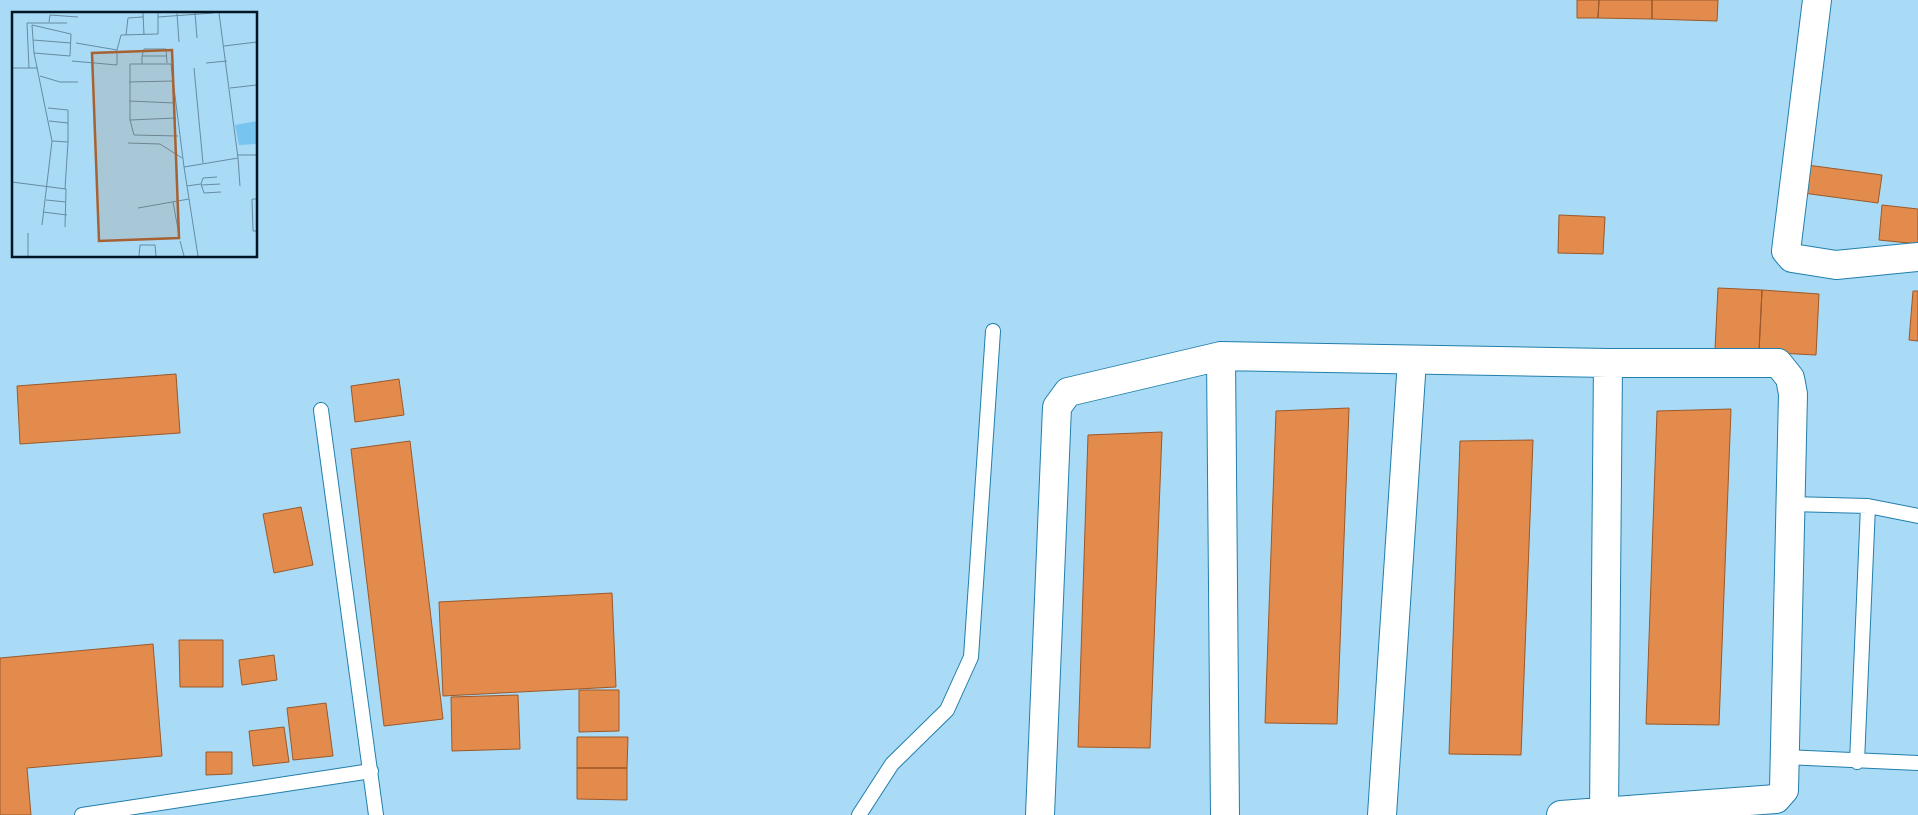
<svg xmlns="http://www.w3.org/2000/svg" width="1918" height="815" viewBox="0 0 1918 815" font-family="Raleway,sans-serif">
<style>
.building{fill:#e28b4d;stroke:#9b5929}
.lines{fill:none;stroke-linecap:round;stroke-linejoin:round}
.lane-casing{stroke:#227fab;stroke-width:16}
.street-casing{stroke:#227fab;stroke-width:30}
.lane{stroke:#fff;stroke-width:14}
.street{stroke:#fff;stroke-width:28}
.inset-road{fill:none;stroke:#658ca2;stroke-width:1}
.view{fill:#a66232;fill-opacity:0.15;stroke:#a66232;stroke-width:2.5}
.inset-edge{fill:none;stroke:#001624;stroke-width:2.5}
</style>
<rect width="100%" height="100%" fill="#a9daf6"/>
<path class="building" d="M1577,0H1599L1598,18H1577Z
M1599,0H1652V19L1598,18Z
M1652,0H1718L1717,21L1652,19Z
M1807,165L1882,175L1878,203L1803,193Z
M1882,205L1918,209V244L1879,240Z
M1559,215L1605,217L1603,254L1558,253Z
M1718,288L1762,290L1759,352L1715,349Z
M1762,290L1819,294L1816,355L1759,352Z
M1913,291H1918V341L1909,340Z
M176,374L180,433L20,444L17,386Z
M399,379L404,415L355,422L351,386Z
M1349,408L1337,724L1265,723L1276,411Z
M1731,409L1719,725L1646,724L1657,411Z
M1162,432L1150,748L1078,747L1088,435Z
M1533,440L1521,755L1449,754L1460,441Z
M410,441L443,719L384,726L351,449Z
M301,507L313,565L274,573L263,514Z
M612,593L616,687L443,696L439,602Z
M179,640H223V687H180Z
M153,644L162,756L27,768L31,815H0V658Z
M274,655L277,680L242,685L239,660Z
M579,690H619V731L579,732Z
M518,695L520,749L452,751L451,697Z
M326,703L333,756L293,760L287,708Z
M284,727L289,762L253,766L249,731Z
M577,737H628L627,768H577Z
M206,752H232V774L206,775Z
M577,768H627V800L577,799Z"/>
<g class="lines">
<g class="lane-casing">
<path id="lane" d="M321,410L376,815
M1790,504L1868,506L1857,762
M1868,506L1918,516
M1785,757L1918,763
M82,815L371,771
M859,815L892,764L947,710L971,657L993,331"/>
</g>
<g class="street-casing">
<path id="street" d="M1817,0L1786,251L1792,258L1836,265L1918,257
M1221,356L1225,815
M1604,813L1608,363
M1040,815L1057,407L1068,392L1221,356L1608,363H1778L1790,378L1793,394L1784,790L1776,799L1561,815
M1382,815L1412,360"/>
</g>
<use href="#lane" class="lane"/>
<use href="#street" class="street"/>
</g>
<g transform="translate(12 12)">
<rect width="245" height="245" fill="#a9daf6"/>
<path d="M245,109V132L227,133L223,113Z" fill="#76c4ef"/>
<path class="inset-road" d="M131,1L132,23M165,1L167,30M183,1L185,26M146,5L201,1M37,10L38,3L66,5M114,23L116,6L131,5M21,28L59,31M64,31L105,38L109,23L146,22V1M212,34L245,30M22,41L58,44L59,22L20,13L22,41L40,129L30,213M130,44L132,37H154L155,51M60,49L105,53V38M194,51L215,49M130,52V44H155M0,56H26M17,56L15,11H55M182,56L191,151M28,64L48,70H66M117,70L161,69M218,76L245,73M117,89L163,91M36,96L56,98V130M118,108L164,106M37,109L56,111M166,124L122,123L118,108V52H159L172,155M40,129L56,130L53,177M116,131L148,132L170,146M225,143H245M226,146L228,174M0,170L54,177L53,215M189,172L191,166L205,165M190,173L208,172M175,174L189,172L192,181L209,180M245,187H240L241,219H245M34,188L54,190M161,190L167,223M126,196L177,187M31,200L55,203M168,229L172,244M16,244V221M127,244L128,233H143L144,244M186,244L172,155L226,146L207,1"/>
<path class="view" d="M160,38L167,226L87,229L80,41Z"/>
<rect width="245" height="245" class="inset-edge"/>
</g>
</svg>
